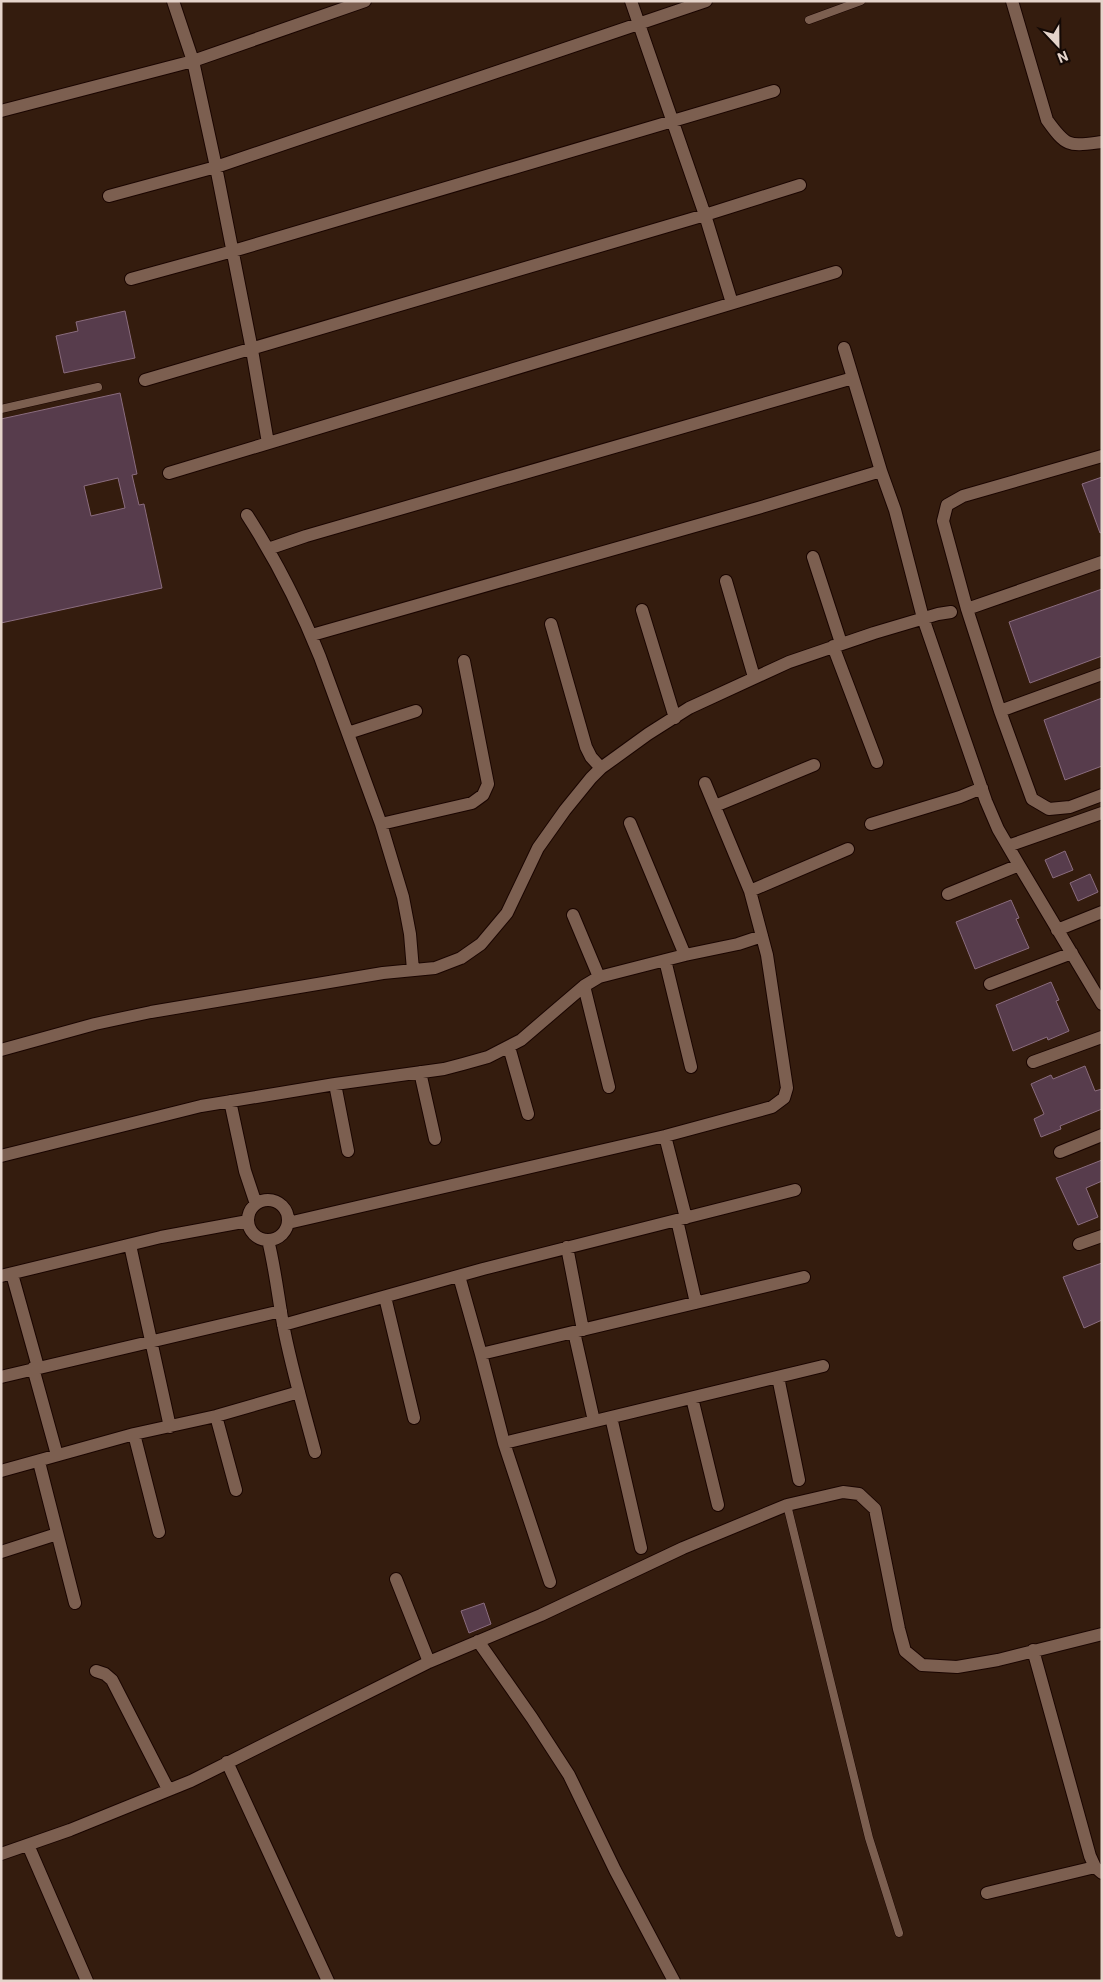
<svg xmlns="http://www.w3.org/2000/svg" width="1103" height="1982" viewBox="0 0 1103 1982" font-family="Roboto,sans-serif">
<style>
.building{fill:#573c4c;stroke:#8a6c7e;fill-rule:evenodd}
.lines{fill:none;stroke-linecap:round;stroke-linejoin:round}
.service-casing{stroke:#1a0500;stroke-width:9}
.minor-casing{stroke:#1a0500;stroke-width:14}
.service{stroke:#7c5f50;stroke-width:8}
.minor{stroke:#7c5f50;stroke-width:12}
</style>
<rect width="100%" height="100%" fill="#341c0e"/>
<path class="building" d="M125,311L135,358L64,373L56,336L78,331L76,322Z
M120,393L137,474L132,475L139,505L144,504L162,588L1,623V419ZM118,478L125,508L91,516L84,486Z
M1102,477V532L1100,533L1082,484Z
M1102,589V656L1030,683L1009,622Z
M1102,698V766L1065,780L1044,720Z
M1065,851L1073,870L1053,878L1045,860Z
M1090,874L1098,892L1078,901L1070,883Z
M1011,900L1019,918L1016,919L1029,948L975,969L956,922Z
M1051,982L1059,1000L1056,1001L1069,1031L1048,1040L1047,1037L1013,1051L996,1005Z
M1085,1066L1095,1091L1102,1089V1109L1060,1126L1061,1129L1041,1137L1034,1119L1044,1114L1031,1084L1051,1075L1053,1079Z
M1102,1160V1181L1086,1188L1098,1217L1078,1225L1056,1178Z
M1102,1263V1320L1084,1328L1063,1277Z
M484,1603L491,1624L469,1633L461,1611Z"/>
<g class="lines">
<g class="service-casing">
<path id="service" d="M809,20L861,1
M1,409L98,387
M787,1505L869,1838L899,1933"/>
</g>
<g class="minor-casing">
<path id="minor" d="M173,1L193,61L216,167L252,350L268,443
M631,1L705,215L732,303
M1012,1L1047,120C1067,148 1069,146 1102,142
M1,111L193,61L365,1
M109,196L216,167L706,1
M131,279L233,251L774,91
M844,348L881,471L895,510L923,618L986,801L998,829L1019,865L1102,1004
M145,380L705,215L800,185
M1102,456L963,496L947,505L943,521L967,609L1000,711L1032,799L1049,809L1070,807L1102,795
M169,473L836,272
M247,515C276,560 300,607 320,657L381,824L403,897L410,934L413,970
M268,549L306,536L853,378
M813,557L841,643
M726,581L754,677
M967,609L1102,562
M642,610L675,718
M551,624L586,747L591,757L601,768
M312,635L758,508L881,471
M833,646L877,762
M1000,711L1102,674
M348,733L416,711
M715,806L814,765
M630,823L685,955
M381,824L472,803L483,795L488,784L464,661
M871,824L960,797L982,788
M1008,846L1102,813
M750,891L848,849
M948,894L1019,865
M573,915L599,977
M1057,930L1102,912
M665,960L691,1067
M990,984L1072,953
M584,986L609,1087
M509,1047L528,1114
M1,1050L95,1024L151,1012L383,973L435,968L461,958L481,944L507,913L538,848L565,810L591,778L601,768L648,734L689,708L789,662L874,633L938,614L951,612
M1033,1062L1102,1037
M420,1072L435,1139
M335,1084L348,1151
M230,1101L245,1171L256,1204
M665,1136L686,1218
M1060,1152L1102,1135
M1,1156L201,1106L335,1084L444,1069L463,1064L488,1057L521,1040L584,986L599,977L685,955L738,944L762,936
M248 1220a20 20 0 1 1 40 0a20 20 0 1 1-40 0Z
M677,1220L696,1303
M288,1223L665,1136L772,1107L784,1098L787,1088L767,955L750,891L705,783
M268,1240C275,1268 278,1296 283,1324C291,1367 304,1410 315,1452
M1079,1244L1102,1236
M130,1245L170,1427
M567,1247L583,1330
M12,1274L38,1367
M1,1276L161,1237L248,1221
M459,1276L481,1354L504,1443L550,1582
M385,1297L414,1418
M283,1325L483,1269L795,1190
M574,1332L594,1421
M481,1354L804,1277
M33,1368L57,1455
M1,1377L281,1311
M778,1377L799,1480
M692,1398L718,1505
M216,1416L236,1490
M611,1417L641,1548
M134,1434L159,1532
M504,1443L823,1366
M39,1462L75,1603
M1,1471L134,1434L216,1416L299,1392
M1,1552L57,1534
M396,1579L429,1662
M478,1641L532,1718L569,1775L615,1870L674,1981
M1033,1650L1090,1856L1095,1867L1102,1873
M96,1671L105,1674L112,1680L168,1789
M227,1762L328,1981
M28,1845L87,1981
M1,1854L70,1830L191,1781L429,1662L541,1615L683,1548L787,1505L843,1492L859,1494L875,1509L899,1629L905,1651L922,1665L957,1667L998,1660L1102,1634
M987,1893L1095,1867"/>
</g>
<use href="#service" class="service"/>
<use href="#minor" class="minor"/>
</g>
<rect width="1103" height="1982" fill="none" stroke="#e5d4cb" stroke-width="5"/>
<g transform="translate(1058 45) rotate(158)" stroke="#140905" stroke-width="4" paint-order="stroke">
<path d="M0-4L9 19L0 12L-9 19Z" fill="#e5d4cb"/>
<text y="-8" font-size="14" font-weight="bold" text-anchor="middle" fill="#e5d4cb">N</text>
</g>
</svg>
